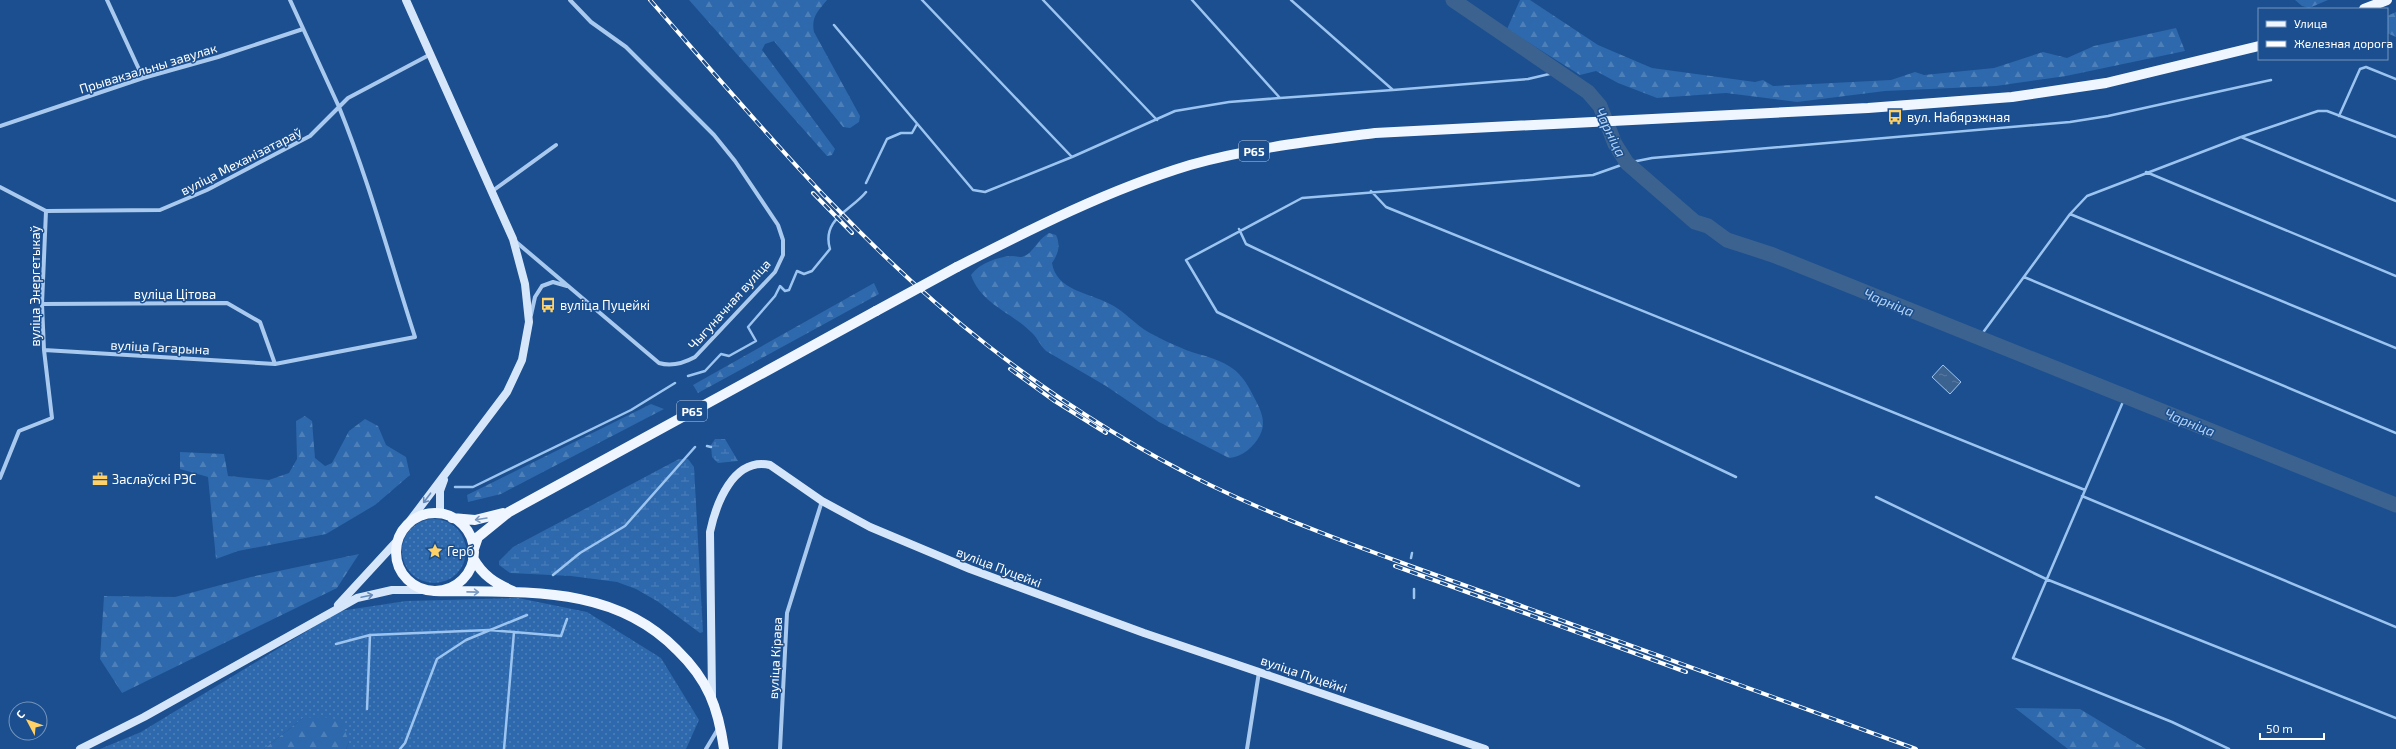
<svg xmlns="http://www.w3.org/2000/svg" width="2396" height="749" viewBox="0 0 2396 749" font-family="'Exo 2',sans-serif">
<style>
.grass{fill:url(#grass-dots)}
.forest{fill:url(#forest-firs)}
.wetland{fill:url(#wetland-marsh)}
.water{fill:url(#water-ripples);stroke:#9cc4f0}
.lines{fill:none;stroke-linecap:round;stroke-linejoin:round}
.stream{stroke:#9cc4f0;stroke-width:2.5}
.river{stroke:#3c6290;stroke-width:15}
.street{stroke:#a9c9ee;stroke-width:4}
.secondary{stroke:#d6e6fa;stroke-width:8}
.primary{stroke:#f0f6ff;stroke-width:10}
.rail-casing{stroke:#fff;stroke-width:4}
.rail{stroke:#1b4f8f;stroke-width:2.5;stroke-dasharray:8;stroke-linecap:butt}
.primary-bridge{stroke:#f0f6ff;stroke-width:10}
.oneway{stroke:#668bba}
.oneway2{stroke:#7b9ac1}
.labels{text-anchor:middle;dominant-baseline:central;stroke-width:3;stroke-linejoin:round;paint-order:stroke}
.shield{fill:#1b4f8f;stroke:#bbcadd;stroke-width:1}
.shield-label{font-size:12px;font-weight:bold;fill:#fff}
.street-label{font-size:13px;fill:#fff;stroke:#1b4f8f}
.poi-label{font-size:13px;fill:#fff;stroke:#1b4f8f;text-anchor:start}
.water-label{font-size:14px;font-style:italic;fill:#b5d3f5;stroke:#1b4f8f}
</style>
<defs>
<pattern id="grass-dots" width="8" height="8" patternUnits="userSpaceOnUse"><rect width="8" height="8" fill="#2e69ad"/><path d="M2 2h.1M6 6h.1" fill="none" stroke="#4d80b9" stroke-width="1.8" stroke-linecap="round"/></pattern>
<pattern id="forest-firs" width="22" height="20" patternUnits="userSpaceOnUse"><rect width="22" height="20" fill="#2e69ad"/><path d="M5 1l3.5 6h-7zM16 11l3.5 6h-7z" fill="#4d80b9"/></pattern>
<pattern id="wetland-marsh" width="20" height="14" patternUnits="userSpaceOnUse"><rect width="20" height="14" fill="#2e69ad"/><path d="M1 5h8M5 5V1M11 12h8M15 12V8" fill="none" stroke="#4d80b9"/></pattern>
<pattern id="water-ripples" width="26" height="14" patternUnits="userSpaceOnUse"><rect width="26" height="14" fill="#3c6290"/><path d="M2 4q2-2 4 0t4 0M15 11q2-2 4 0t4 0" fill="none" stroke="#597aa1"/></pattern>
</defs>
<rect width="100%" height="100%" fill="#1b4f8f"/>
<path class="grass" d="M402 551a32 32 0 1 1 64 0a32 32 0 1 1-64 0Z
M518,598L587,612L661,658L699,720L686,749H346L349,742L303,718L264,749H100L141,732L340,611L406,601Z"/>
<path class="forest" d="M689,0H827C818,11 811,17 814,32L860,116L859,122L850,128L843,127L774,41L765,44L762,50L835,149L832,155L827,156Z
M1520,0H1530L1598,45L1652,68L1755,82L1763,80L1773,86L1891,80L1915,72L1924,75L1994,68L2043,52L2067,58L2094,46L2176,28L2185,51L2066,76L1996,86L1885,91L1797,102L1726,93L1657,98L1618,83L1596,71L1580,75L1507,29Z
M2295,0H2328L2309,8L2302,6Z
M2396,12V37L2387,33V16Z
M1049,233L1056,235C1061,246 1058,254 1052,263C1056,290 1089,293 1108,303C1124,310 1135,325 1150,333C1161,339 1174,345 1186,350C1203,356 1222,359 1236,371C1245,379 1251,391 1256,401C1262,413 1266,423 1260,435C1254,447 1242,457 1229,458L1159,422L1106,386L1046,351C1040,345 1037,337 1031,332C1011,312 981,304 971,275C980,263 997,257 1012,256C1016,256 1021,258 1024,256C1032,254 1038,239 1049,233Z
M874,283L879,294L698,393L693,385Z
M651,404L664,409L501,494L468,502L467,495Z
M305,416L312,421L315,458L325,466L332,463L349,431L365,419L378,426L386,445L406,457L410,475L375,505L326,534L238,551L216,559L208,477L180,469V452L224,454L228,476L269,480L289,473L297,459L296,421Z
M359,554L337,588L122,693L100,659L104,596L175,597L251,577Z
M2015,708L2080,709L2146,749H2068Z
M323,717L341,720L349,742L346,749H264L303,718Z"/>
<path class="wetland" d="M715,439H725L738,461L718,463L712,457L711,445Z
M679,459H688L694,467L703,632L700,633L657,601L636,589L617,582L571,576L510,573L499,565V561L513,547Z"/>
<path class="water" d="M1943,365L1961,382L1950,394L1932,377Z"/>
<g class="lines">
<path class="stream" d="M922,0L1072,157
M1043,0L1157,120
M1192,0L1280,98L1393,90
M1291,0L1393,90L1528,79L1558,72
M834,25L973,190L985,192L1072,157L1175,111L1229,102L1280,98
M2339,116L2360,69L2366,67L2396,79
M2241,137L2396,201
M2146,172L2396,276
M866,183L887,139L901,133H912L917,124
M1371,191L1386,207L2085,490
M2070,214L2396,348
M1239,229L1246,244L1736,477
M2024,277L2396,433
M1979,338L2070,214L2087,196L2241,137L2318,111H2327L2396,137
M688,376L705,371L721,354L729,356L756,341L748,327L775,296L780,286L785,291L789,290L797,271L804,274L812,271L830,249C821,219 852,210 866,192
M2125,397L2013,658L2172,722L2229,749
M707,446L711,447
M1579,486L1217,312L1186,260L1302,198L1593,175L1627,163L1652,158L2070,122L2108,116L2271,80
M455,487H473L631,410L675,383
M2082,496L2396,627
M1876,497L2046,579L2396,718
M1411,558L1412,553
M553,575L580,553L625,526L695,447
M1414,589V598
M370,635L489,630L561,636L567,619
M336,644L370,635L367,709
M400,749L405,743L437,659L466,640L527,615
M504,749L514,632"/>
<path class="river" d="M1453,0L1588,92L1600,106L1615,144L1627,163L1695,222L1708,226L1727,240L1773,255L2396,505"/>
<path class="street" d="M107,0L143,78
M290,0L339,107L348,98L431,54
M0,126L143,78L218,57L303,29
M0,187L46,211L160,210L207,190L310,136L339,107C369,181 390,260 415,337L275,364L260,322L227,303L42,304
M491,192L556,145
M515,241L659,363C672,367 684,363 695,357L775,272L783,255V240L778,225L735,161L714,135L626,47L591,22L570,0
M531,315L535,297L542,286L553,282L567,286
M44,350L275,364
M0,478L19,431L52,418L44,350L42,304L46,211
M706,749L718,729
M780,749L787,613L822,501
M1247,749L1259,672"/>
<path class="secondary" d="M406,0L513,239L525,284L529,322L522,360L507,392L409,522
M440,513V491L444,480
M338,605L397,541
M712,697L710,532C716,504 733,457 770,465L822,501L870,527L970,569L1144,633L1485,749
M80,749L144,717L357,598L392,590H428"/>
<path class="primary" d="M2364,9L2387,0
M957,267C1033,228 1108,190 1190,165C1250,148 1313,141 1375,133L1868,108L2012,97L2106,83L2259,46
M396 552a39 39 0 1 1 78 0a39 39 0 1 1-78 0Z
M452,518L475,520L503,513
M474,549L478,537L509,512L876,311
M473,558C483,576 495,583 513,591
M434,591C520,593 612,583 677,650C708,680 718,707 724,749"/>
<g class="rail-casing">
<path id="rail" d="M650,0C756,121 859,246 987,345C1055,398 1132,447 1210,485C1310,533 1416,567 1519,605C1652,653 1784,701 1916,749
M813,193L852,233
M1010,369L1053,400L1106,433
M1395,566L1686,672"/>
</g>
<use href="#rail" class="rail"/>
<path class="primary-bridge" d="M876,311L957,267"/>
</g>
<defs><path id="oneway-shaft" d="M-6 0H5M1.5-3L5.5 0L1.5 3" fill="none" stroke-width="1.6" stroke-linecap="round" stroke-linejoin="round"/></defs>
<g class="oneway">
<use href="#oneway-shaft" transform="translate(427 498) rotate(127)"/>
<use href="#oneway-shaft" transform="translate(367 596) rotate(-12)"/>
</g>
<g class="oneway2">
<use href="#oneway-shaft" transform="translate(481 519) rotate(171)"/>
<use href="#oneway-shaft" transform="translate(473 592) rotate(1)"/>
</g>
<defs>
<g id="bus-bare" transform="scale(1.2)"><path d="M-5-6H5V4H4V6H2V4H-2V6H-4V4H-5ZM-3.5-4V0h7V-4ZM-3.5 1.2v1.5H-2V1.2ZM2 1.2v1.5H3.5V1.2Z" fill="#ffd166" stroke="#1b4f8f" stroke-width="2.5" paint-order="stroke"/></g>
<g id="office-bare" transform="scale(1.2)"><path d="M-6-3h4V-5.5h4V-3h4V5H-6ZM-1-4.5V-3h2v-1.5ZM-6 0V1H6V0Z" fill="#ffd166" stroke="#1b4f8f" stroke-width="2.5" paint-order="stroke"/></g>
<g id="sight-bare" transform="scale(1.2)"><path d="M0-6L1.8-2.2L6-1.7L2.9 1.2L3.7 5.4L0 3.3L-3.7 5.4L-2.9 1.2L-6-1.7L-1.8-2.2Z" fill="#ffd166" stroke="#1b4f8f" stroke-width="2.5" paint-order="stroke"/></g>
</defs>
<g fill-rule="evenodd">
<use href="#bus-bare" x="1895" y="117"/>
<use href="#bus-bare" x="548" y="305"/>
<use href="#office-bare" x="100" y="479"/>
<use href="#sight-bare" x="435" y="551"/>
</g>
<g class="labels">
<g class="shield">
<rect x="1239" y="141" width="30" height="20" rx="3"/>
<rect x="677" y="401" width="30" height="20" rx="3"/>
</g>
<g class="shield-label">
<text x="1254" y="151">Р65</text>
<text x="692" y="411">Р65</text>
</g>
<g class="street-label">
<text transform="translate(148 68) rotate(-17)">Прывакзальны завулак</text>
<text transform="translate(241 161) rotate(-27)">вуліца Механізатараў</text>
<text transform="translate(35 286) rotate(-90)">вуліца Энергетыкаў</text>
<text x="175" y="294">вуліца Цітова</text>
<text transform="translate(729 304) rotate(-48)">Чыгуначная вуліца</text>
<text transform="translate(160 347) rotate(3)">вуліца Гагарына</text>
<text transform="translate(999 567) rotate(21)">вуліца Пуцейкі</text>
<text transform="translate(775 658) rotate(-87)">вуліца Кірава</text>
<text transform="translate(1304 674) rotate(19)">вуліца Пуцейкі</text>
</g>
<g class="poi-label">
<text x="1907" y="117">вул. Набярэжная</text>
<text x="560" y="305">вуліца Пуцейкі</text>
<text x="112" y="479">Заслаўскі РЭС</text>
<text x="447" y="551">Герб</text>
</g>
<g class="water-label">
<text transform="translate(1611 132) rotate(64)">Чарніца</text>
<text transform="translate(1889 302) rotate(22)">Чарніца</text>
<text transform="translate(2190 422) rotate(22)">Чарніца</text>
</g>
</g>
<rect x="2258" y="8" width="130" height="52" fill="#1b4f8f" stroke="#7695bc"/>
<rect x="2266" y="21" width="20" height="6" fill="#f0f6ff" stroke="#7695bc"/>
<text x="2294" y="28" font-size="12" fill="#ffffff">Улица</text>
<rect x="2266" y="41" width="20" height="6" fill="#ffffff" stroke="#7695bc"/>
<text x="2294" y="48" font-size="12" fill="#ffffff">Железная дорога</text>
<g transform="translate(28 721) rotate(311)"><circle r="19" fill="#1b4f8f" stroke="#7695bc"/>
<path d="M0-3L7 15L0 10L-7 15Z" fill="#ffd166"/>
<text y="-6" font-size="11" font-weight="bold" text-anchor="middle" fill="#ffffff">С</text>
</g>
<path d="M2260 733v6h64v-6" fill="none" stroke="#ffffff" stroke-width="2"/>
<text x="2266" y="733" font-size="12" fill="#ffffff" stroke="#1b4f8f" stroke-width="3" paint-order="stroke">50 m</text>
</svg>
